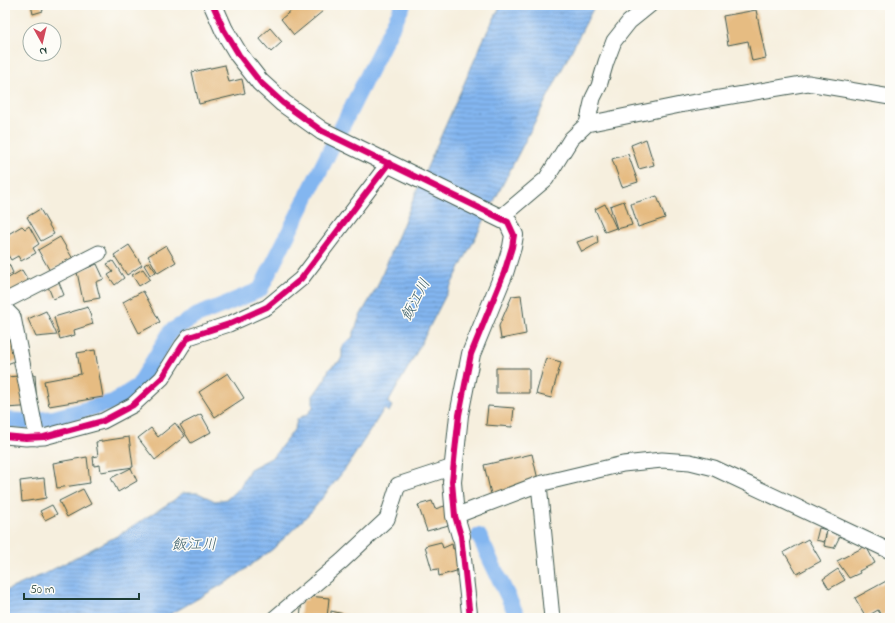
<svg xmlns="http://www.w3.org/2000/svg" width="895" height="623" viewBox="0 0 895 623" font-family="'Indie Flower','Klee One',sans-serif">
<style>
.water{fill:url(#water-rules);stroke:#517a92}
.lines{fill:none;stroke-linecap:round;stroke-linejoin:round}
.canal{stroke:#83b6f0;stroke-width:16}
.building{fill:#e6bc82}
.minor-casing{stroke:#3f584e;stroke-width:17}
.tertiary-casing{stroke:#3f584e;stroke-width:20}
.minor{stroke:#fff;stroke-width:15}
.tertiary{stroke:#fff;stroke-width:18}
.cycleway-casing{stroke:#fdfcf7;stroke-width:8}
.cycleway{stroke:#d6006c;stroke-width:6}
.labels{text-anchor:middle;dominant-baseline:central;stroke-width:3;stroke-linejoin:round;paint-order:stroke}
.water-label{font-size:15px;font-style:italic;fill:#3d616c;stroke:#fdfcf7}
</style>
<defs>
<pattern id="water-rules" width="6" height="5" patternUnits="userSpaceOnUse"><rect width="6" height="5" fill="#83b6f0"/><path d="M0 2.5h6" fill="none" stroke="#6b95c3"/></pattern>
</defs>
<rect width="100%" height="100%" fill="#fdfcf7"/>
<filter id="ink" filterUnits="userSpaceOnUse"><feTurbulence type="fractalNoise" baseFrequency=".025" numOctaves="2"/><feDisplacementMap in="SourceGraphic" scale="8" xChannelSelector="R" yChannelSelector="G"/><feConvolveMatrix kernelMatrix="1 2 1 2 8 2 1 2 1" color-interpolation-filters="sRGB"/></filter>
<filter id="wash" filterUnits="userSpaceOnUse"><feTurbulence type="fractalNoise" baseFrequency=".012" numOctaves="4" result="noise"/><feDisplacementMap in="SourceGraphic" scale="16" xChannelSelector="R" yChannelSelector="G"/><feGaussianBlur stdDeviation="0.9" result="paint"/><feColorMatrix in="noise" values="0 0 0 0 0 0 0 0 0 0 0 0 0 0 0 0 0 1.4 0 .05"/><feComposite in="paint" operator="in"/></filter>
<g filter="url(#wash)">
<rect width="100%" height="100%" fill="#f6efde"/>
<path class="water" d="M501,5H595L414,357L388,403L392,406L389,412L384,409L346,468L311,512L273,549L232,579L164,618H5V591L42,575L117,536L174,500L182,493H198L215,501L227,499L240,487L250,469L273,457L291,434L295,428L297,420L301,417L308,414L313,407V396L325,379L328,371L331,367L340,361L342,357V347L345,343L352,338L360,316L377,287L418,188L485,36Z"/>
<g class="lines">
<path class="canal" d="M5,420L25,421L54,418L113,402L138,386L171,331L196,316L260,290L403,5
M479,536L518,618"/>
</g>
<g id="blocks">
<path class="building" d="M31,5H41L43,11L33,14Z
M298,5H318L323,11L294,35L281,19Z
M756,10L766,58L752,61L748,41L728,45L723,16Z
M270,28L282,42L271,52L259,38Z
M225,65L229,82L242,79L245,93L199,104L192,72Z
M646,139L654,165L639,169L631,145Z
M628,154L638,182L622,187L612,159Z
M657,196L665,218L638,227L631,204Z
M624,201L632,225L617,229L610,206Z
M605,204L616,228L605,232L595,209Z
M40,209L54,234L41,241L27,217Z
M22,226L25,229L29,226L39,244L33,248L36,253L21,261L18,256L11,260L5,250V236Z
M597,235L598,243L582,252L577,242Z
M60,237L73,259L50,271L38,250Z
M129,245L142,265L127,275L114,255Z
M166,245L176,262L158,273L148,256Z
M113,261L124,278L115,285L108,275L113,272L107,264Z
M149,262L156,272L150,275L144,265Z
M9,264L13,273L5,277V266Z
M97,264L104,279L96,282L100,298L83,301L77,272Z
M143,269L150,279L139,286L132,275Z
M22,270L31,285L11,298L5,287V280Z
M58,280L64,295L53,299L47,284Z
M143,291L160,322L139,333L123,302Z
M521,295L526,334L501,339L499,326L512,296Z
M88,307L93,324L74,330L75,335L60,339L54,317Z
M46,311L57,335L36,337L28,319Z
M24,335L28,356L7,364L5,359V341Z
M95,350L103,397L49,406L44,381L81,374L77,353Z
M546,358L561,362L551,398L536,394Z
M496,368H529V393H496Z
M228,373L244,398L215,417L199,392Z
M35,375L37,406L5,408V377Z
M488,406L514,408L512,427L486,425Z
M201,414L211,432L191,443L180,425Z
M175,423L185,436L155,460L138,438L151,428L158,437Z
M129,437L133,467L101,472L100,465L94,466L93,457L98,456L96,442Z
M532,454L539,484L491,494L484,465Z
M87,457L90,483L57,488L53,463Z
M131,468L137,481L118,492L111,478Z
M44,478L46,498L22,502L20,481Z
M83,489L91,504L67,517L59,501Z
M432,501L435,509L451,504L456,523L427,531L418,505Z
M52,505L57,514L45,520L40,511Z
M819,528L827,530L840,536L834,548L824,546L827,530L824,542L816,540Z
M808,539L821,561L797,574L784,552Z
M441,542L443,548L452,544L453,549L462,546L470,567L439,576L438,569L432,570L425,546Z
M866,546L875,563L859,571L860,573L849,578L837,561Z
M838,569L845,580L829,589L823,579Z
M890,579V610L881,616L878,610L866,617L855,598Z
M308,596L329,598L327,618H300L302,600H307Z
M331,611L357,617V618H331Z"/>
</g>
</g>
<g filter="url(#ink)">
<use href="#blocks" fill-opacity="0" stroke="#3f584e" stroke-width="1"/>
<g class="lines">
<g class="minor-casing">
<path id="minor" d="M587,124L685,104L808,83L890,97
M500,218L546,179L571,139L587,124L593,98L599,86L606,62L614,41L629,22L650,5
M5,301L99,253
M5,309L13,317L37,438
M5,436L26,438L44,437L103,421L133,405L162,378L182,346L189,337L229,324L267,307L301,279L389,163
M539,484L552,618
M455,516L539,484L623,464L662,460L690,462L714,468L890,551
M461,536L470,618
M275,618L342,561L387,519L398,485L453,467"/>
</g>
<g class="tertiary-casing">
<path id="tertiary" d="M213,5L224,30L239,55L260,82L283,103L322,131L508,222L514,235L512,247L504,273L471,354L459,415L452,482L455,516L461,536"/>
</g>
<use href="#minor" class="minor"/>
<use href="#tertiary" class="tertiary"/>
<g class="cycleway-casing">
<path id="cycleway" d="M213,5L224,30L239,55L260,82L283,103L322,131L508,222L514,235L512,247L504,273L471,354L459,415L455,451L452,482L455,516L461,536L470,618
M5,436L26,438L44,437L103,421L133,405L162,378L182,346L189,337L229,324L267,307L301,279L389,163"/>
</g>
<use href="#cycleway" class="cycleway"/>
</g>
</g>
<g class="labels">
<g class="water-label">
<text transform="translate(416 300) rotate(-62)">飯江川</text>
<text x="194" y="545">飯江川</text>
</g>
</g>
<rect width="895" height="623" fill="none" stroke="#fdfcf7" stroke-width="20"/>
<g transform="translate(42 42) rotate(172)"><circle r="19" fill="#fdfcf7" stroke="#a4b0a9"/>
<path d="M0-3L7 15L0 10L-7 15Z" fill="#d1495b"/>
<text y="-6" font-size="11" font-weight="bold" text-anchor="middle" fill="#1f3d34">N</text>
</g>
<path d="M24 593v6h115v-6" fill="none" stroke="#1f3d34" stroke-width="2"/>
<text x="30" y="593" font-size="12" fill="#1f3d34" stroke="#fdfcf7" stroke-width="3" paint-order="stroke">50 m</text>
</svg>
